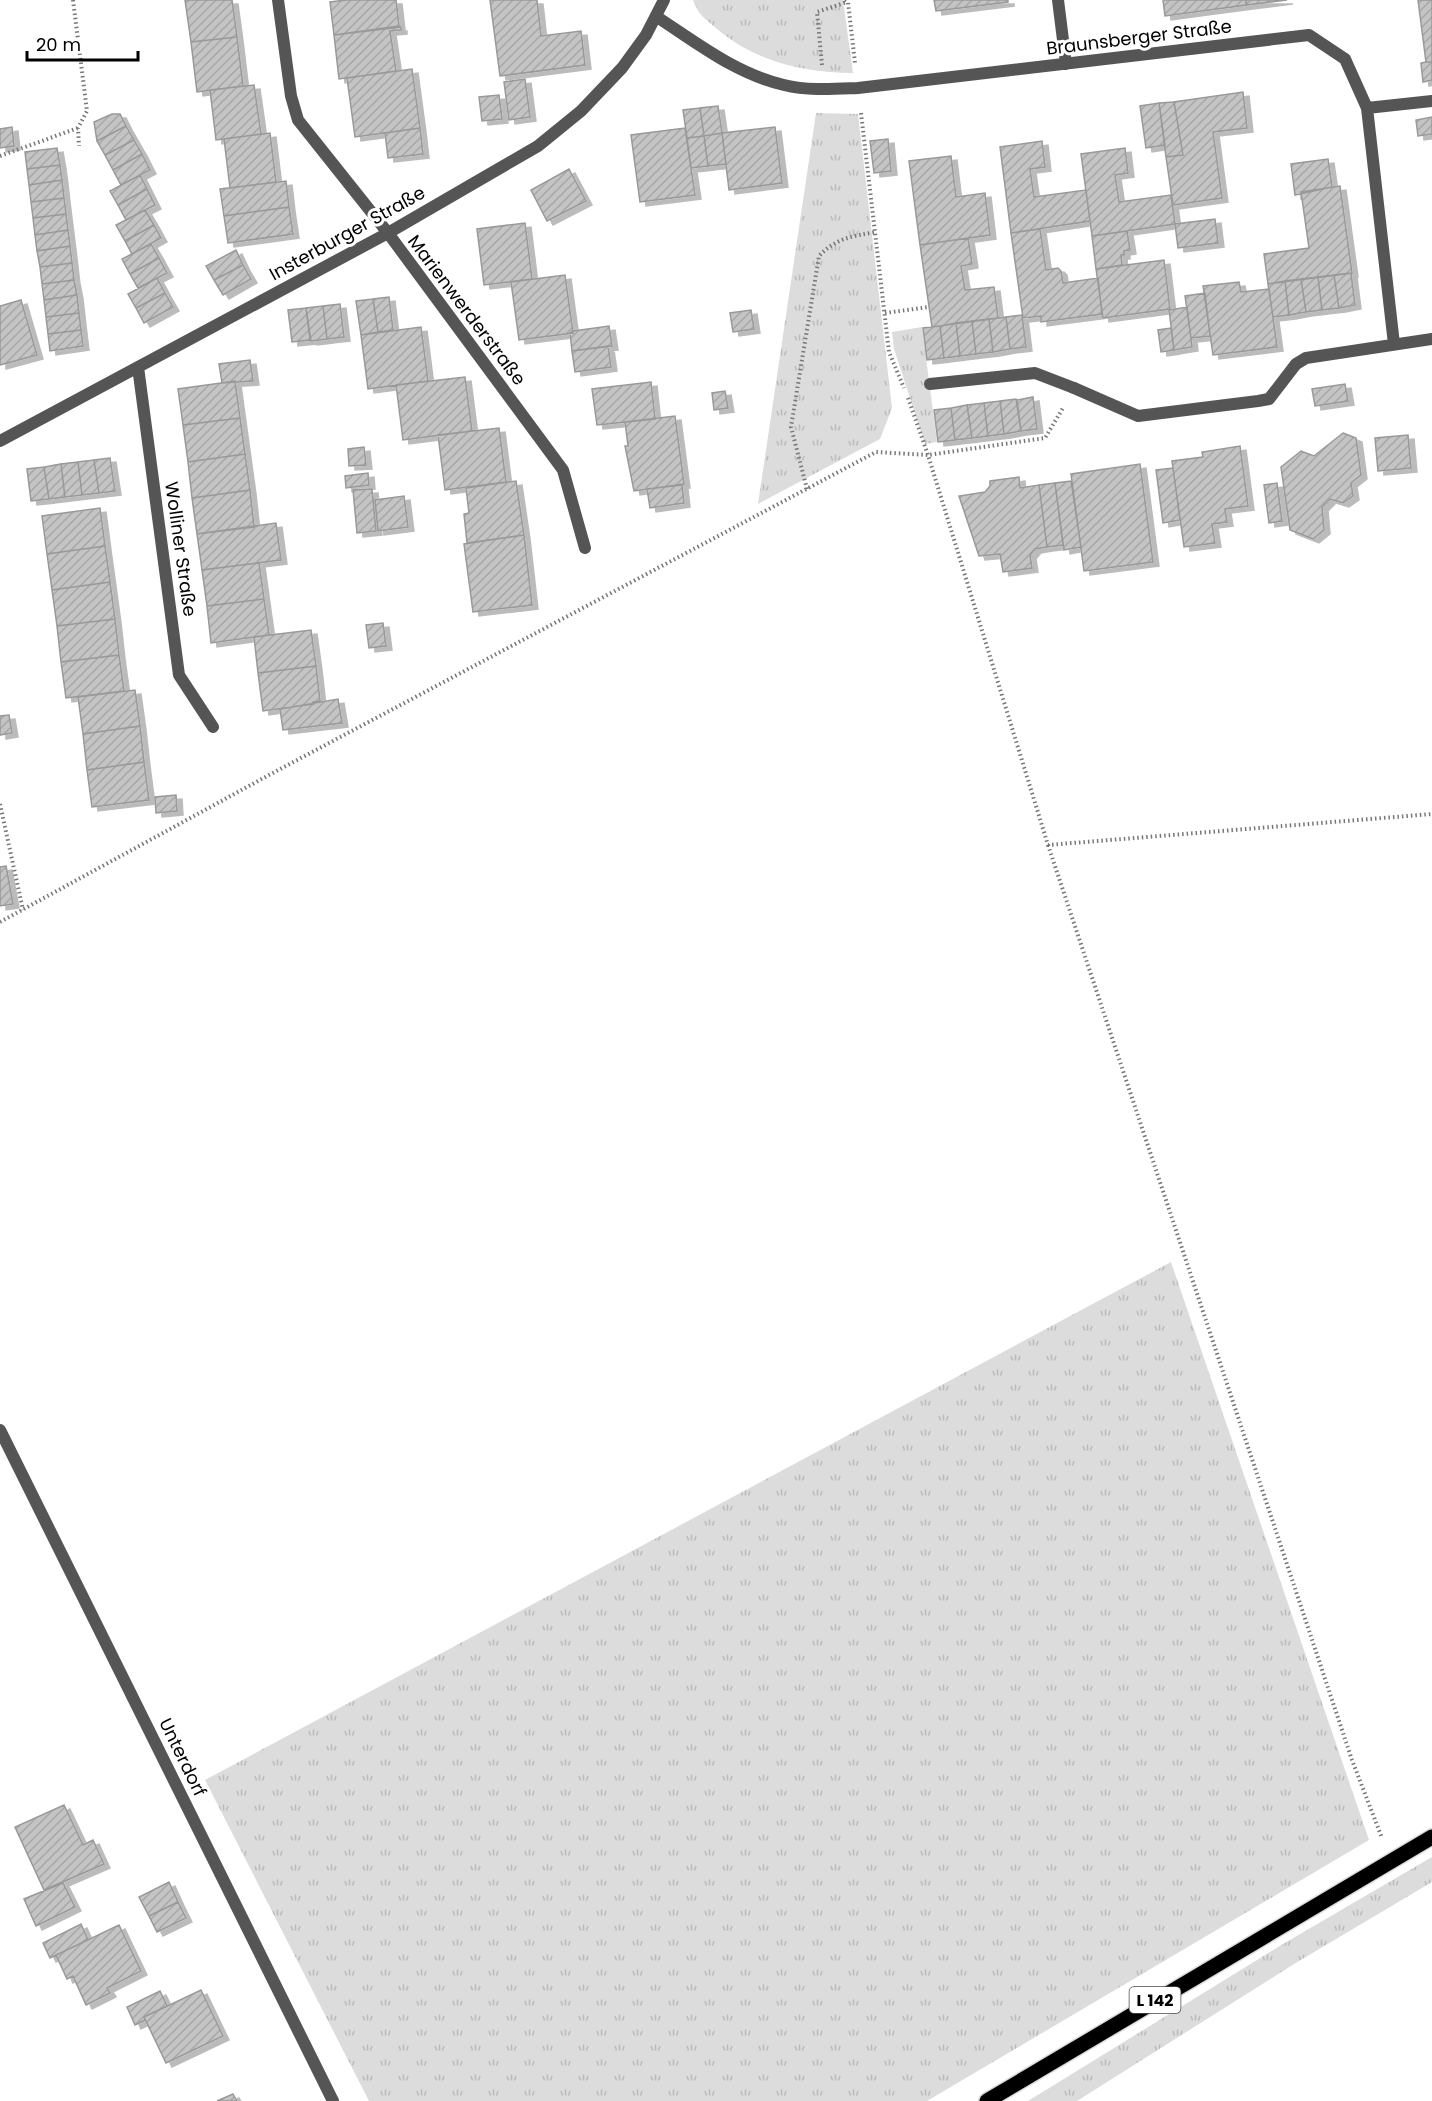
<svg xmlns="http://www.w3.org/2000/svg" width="1432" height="2101" viewBox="0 0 1432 2101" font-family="Poppins,sans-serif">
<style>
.grass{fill:url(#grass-tufts)}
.building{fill:url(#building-hatch);stroke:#999;stroke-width:1.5;filter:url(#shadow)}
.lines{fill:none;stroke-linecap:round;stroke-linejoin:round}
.primary-casing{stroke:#dbdbdb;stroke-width:18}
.path{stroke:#777;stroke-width:4;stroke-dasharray:1.5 3;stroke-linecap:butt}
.service{stroke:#555;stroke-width:12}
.minor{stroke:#555;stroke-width:12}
.primary{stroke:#000;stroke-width:15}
.labels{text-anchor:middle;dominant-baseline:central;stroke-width:6;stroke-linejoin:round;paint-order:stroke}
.shield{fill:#fff;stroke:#4c4c4c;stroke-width:1.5}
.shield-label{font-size:16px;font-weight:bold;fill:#000}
.street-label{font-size:18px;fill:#000;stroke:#fff}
</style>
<defs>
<pattern id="grass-tufts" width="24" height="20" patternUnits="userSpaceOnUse" patternTransform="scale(1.5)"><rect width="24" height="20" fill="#dcdcdc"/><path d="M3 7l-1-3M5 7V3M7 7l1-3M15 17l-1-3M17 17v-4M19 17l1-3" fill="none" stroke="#bbb"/></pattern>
<pattern id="building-hatch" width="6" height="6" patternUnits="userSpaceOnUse" patternTransform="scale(1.5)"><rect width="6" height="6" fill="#c4c4c4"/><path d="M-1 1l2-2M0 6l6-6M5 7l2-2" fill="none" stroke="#a7a7a7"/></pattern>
<filter id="shadow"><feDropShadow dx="6" dy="4" stdDeviation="0" flood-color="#0004"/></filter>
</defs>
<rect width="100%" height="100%" fill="#fff"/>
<path class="grass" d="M693,0H843L853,73C803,72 755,62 716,28C706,20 697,13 693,0Z
M816,113L858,114L892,408L880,439L758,504Z
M922,327L937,442L925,444L894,349L892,332Z
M1171,1262L1369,1840L927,2101H369L205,1780Z
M1432,1857V1882L1294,1964L1077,2101H1028L1283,1944Z"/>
<path class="building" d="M185,0H232L237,37L191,42Z
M346,0H396L399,26L334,35L330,2Z
M490,0H537L541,36L581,31L585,65L500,76Z
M934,0H1008V2L936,11Z
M1163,0H1246V5L1165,16Z
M1246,0H1287L1247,5Z
M1418,0H1432V62H1426Z
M401,27V30L390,31L396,71L339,79L334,35Z
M237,37L243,86L197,92L191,42Z
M1426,62H1432V80L1423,82L1421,63Z
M412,69L420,128L355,137L347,78Z
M525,79L530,117L509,120L504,82Z
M254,85L261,134L216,140L210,90Z
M1243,92L1247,128L1213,132L1222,198L1173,205L1166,157L1183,155L1174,102Z
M499,95L502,119L482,121L479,97Z
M1174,102L1183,155L1166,157L1159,103Z
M1159,103L1165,145L1146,148L1140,106Z
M718,106L722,133L704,136L700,108Z
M700,108L704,136L687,138L683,110Z
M112,114H120L126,126L97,141L94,122Z
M1432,117V134L1418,136L1416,120Z
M126,126L134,140L105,155L97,141Z
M12,127L14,146L0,148V129Z
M775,127L782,183L729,190L722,133Z
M420,128L423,154L388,158L385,133Z
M685,128L695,195L640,202L631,135Z
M270,133L276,182L230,188L224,139Z
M722,133L726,164L708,166L704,136Z
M704,136L708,166L691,168L687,138Z
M888,139L891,171L874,173L870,141Z
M134,140L142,154L113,170L105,155Z
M1042,141L1045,167L1030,169L1034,197L1086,190L1090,221L1011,233L1000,147Z
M57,148L60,165L27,169L25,152Z
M1125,148L1128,173L1115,175L1119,202L1171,195L1175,224L1092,236L1081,154Z
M142,154L150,170L121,185L113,170Z
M951,156L956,197L985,193L990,235L920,245L909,161Z
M1328,159L1332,187L1295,195L1291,164Z
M60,165L62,180L29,185L27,169Z
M569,169L586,201L547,221L531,190Z
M140,175L147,189L118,205L110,191Z
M62,180L64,198L31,202L29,185Z
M286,181L289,207L224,216L220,189Z
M1340,186L1352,273L1268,284L1264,254L1309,248L1301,192Z
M147,189L155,205L126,220L118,205Z
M64,198L66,214L33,218L31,202Z
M289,207L293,234L228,243L224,216Z
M145,210L154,225L125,241L116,225Z
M66,214L68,230L35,235L33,218Z
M1215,219L1218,243L1178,248L1175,224Z
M525,223L532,279L484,285L477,229Z
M154,225L161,238L132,254L125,241Z
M1040,229L1046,270L1058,268L1061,271L1063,283L1098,278L1102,314L1041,322V316L1023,318L1011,233Z
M68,230L70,246L37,251L35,235Z
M1127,231L1130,250L1124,251V255H1121L1122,265L1096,269L1092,236Z
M968,238L972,264L961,266L965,290L994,287L998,318L932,327L920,245Z
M151,244L159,258L130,274L122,259Z
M70,246L72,263L40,267L37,251Z
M236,250L243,265L214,280L206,266Z
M159,258L167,273L138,288L130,274Z
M1164,260L1170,309L1103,318L1096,269Z
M72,263L74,280L42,284L40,267Z
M243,265L251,279L223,295L214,280Z
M1351,273L1355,305L1339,308L1334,275Z
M565,275L573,333L519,340L511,282Z
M1334,275L1339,308L1322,310L1318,277Z
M1318,277L1322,310L1306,312L1301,279Z
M157,278L165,293L136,308L128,294Z
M1301,279L1306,312L1289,315L1285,281Z
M74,280L77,295L44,300L42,284Z
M1285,281L1289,315L1273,317L1268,284Z
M1239,282L1241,292L1269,289L1277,347L1213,355L1203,286Z
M165,293L173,307L144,323L136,308Z
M1205,293L1210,336L1191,338L1185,296Z
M77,295L79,313L46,317L44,300Z
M389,297L393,330L378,332L373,299Z
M373,299L378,332L361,335L356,301Z
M21,300L37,355L0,365V306Z
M340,304L344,337L327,339L323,306Z
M323,306L327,339L311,341L306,308Z
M1187,307L1192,347L1174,350L1169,310Z
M306,308L310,340L292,342L288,310Z
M751,310L754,329L733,332L730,313Z
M79,313L81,330L48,334L46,317Z
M1022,315L1026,347L1010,349L1006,317Z
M1006,317L1010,349L993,352L989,319Z
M989,319L993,352L976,354L972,321Z
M972,321L976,354L960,356L956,323Z
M956,323L960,356L944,358L940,326Z
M609,326L612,346L572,351L570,333L573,331Z
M940,326L944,358L927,360L923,328Z
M421,327L428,381L368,389L361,335Z
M1171,328L1174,350L1161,352L1158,330Z
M81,330L83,346L50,351L48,334Z
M608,346L611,367L575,372L572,351Z
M250,360L253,381L222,383L219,364Z
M465,377L472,431L403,440L396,385Z
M235,381L240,418L183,425L178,389Z
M651,382L655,419L597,425L592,389Z
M1345,384L1348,401L1315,406L1312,389Z
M725,391L728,408L714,410L712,393Z
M1033,397L1037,429L1021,431L1017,400Z
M1016,399L1021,431L1004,434L1000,401Z
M1000,401L1004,434L988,436L984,403Z
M984,403L988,436L972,438L967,405Z
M967,405L972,438L955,440L951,408Z
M951,408L955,440L938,442L934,410Z
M675,416L684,484L634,491L625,446H628L625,422Z
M240,418L245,454L188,462L183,425Z
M499,428L506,482L445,490L438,435Z
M1343,433L1356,438L1361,475L1351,483L1353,496L1343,503L1330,499L1322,507L1324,530L1313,539L1290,530L1281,467L1301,451L1314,456Z
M1408,435L1411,468L1378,471L1375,438Z
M1240,446L1248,506L1225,509L1227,522L1212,524L1215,543L1184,547L1172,461L1203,457L1202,452Z
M364,447L366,465L349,466L348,449Z
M245,454L250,490L192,498L188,462Z
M110,458L115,491L99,493L94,460Z
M94,460L99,493L82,495L78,462Z
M78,462L82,495L65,497L61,464Z
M61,464L65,497L49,499L44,467Z
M1140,464L1153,562L1084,571L1071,474Z
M44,467L49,499L31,501L27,469Z
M1173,468L1180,520L1163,523L1156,470Z
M368,473L369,485L346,488L345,476Z
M1019,477L1020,488L1039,485L1047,547L1035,549L1030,555L1032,568L1003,572L1000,554L979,556L959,496L985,492L990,486V481Z
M516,481L524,535L467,543L464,514L469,513L466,488Z
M1071,481L1081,547L1064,550L1055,483Z
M1055,483L1063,545L1047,547L1039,485Z
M1277,483L1282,521L1269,523L1264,485Z
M682,485L684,503L650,508L647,489Z
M372,489L376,531L357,533L353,490Z
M250,490L254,527L197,534L192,498Z
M404,496L408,527L378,531L375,500Z
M100,508L105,546L47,554L42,516Z
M276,523L281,560L202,570L197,534Z
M524,535L532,605L473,612L464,544Z
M105,546L110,582L52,590L47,554Z
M259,563L264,599L207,606L202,570Z
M110,582L115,619L57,626L52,590Z
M264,599L269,635L211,643L207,606Z
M115,619L119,655L61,662L57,626Z
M383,623L386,646L369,648L366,625Z
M311,630L316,666L258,673L254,637Z
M119,655L124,691L66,698L61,662Z
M316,666L320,701L313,702L314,704L263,711L258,673Z
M135,690L140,726L83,734L78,697Z
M338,699L342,723L283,730L280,709Z
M9,715L12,733L0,735V716Z
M140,726L144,762L87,770L83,734Z
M144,762L149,800L92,807L87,770Z
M176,795L177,811L156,813L155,797Z
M6,866L13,904L0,906V867Z
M64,1805L83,1845L93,1840L104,1864L44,1890L15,1827Z
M169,1882L178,1902L149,1916L139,1897Z
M63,1883L75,1907L36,1926L24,1899Z
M178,1902L186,1918L157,1932L149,1916Z
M81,1924L88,1940L50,1958L43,1943Z
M119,1925L141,1971L107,1988L110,1993L86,2005L73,1976L67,1979L56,1955Z
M201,1990L223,2036L166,2063L144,2017Z
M160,1991L167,2006L144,2017L145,2020L135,2025L127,2007Z
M233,2094L237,2101H217Z"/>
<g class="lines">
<g class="primary-casing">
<path id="primary" d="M987,2101L1432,1837"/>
</g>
<path class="path" d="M73,0L87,111L78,128L79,146
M845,0L848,2L855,63
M822,65L817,12L847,2
M861,113L889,352L904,388
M0,156L78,128
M885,313L929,307
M908,398L928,455L1048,845L1432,814
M807,489L791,427L819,256C836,238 853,236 876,232
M0,804L23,910
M1048,845L1352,1760L1382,1838
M0,922L269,775L876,452L928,455L1045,438L1063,408"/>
<path class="service" d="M930,384L1035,373L1074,388"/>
<path class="minor" d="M278,0L291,96L298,120L388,233L563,470L585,548
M1058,0L1066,64
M657,17C697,43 736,74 784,85C808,91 834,89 858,88L1309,35L1345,59L1367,108L1394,344
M1367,108L1432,101
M138,367L179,675L213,727
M1074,388L1138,416L1258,401L1269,399L1296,364L1306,358L1432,339
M0,441L388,233L538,146L581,111L622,68L646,35L664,0
M0,1430L333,2101"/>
<use href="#primary" class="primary"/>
</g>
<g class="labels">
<rect class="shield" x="1129.5" y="1987" width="51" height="26" rx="4.5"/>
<g class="shield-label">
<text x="1155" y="2000">L 142</text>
</g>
<g class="street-label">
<text transform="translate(1139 37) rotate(-7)">Braunsberger Straße</text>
<text transform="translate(347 233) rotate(-29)">Insterburger Straße</text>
<text transform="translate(467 310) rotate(53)">Marienwerderstraße</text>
<text transform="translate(181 549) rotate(82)">Wolliner Straße</text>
<text transform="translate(183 1757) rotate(64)">Unterdorf</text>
</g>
</g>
<path d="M27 51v9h111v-9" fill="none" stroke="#000000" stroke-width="3"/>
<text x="36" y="51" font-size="18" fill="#000000" stroke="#ffffff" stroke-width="4.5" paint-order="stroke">20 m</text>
</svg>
